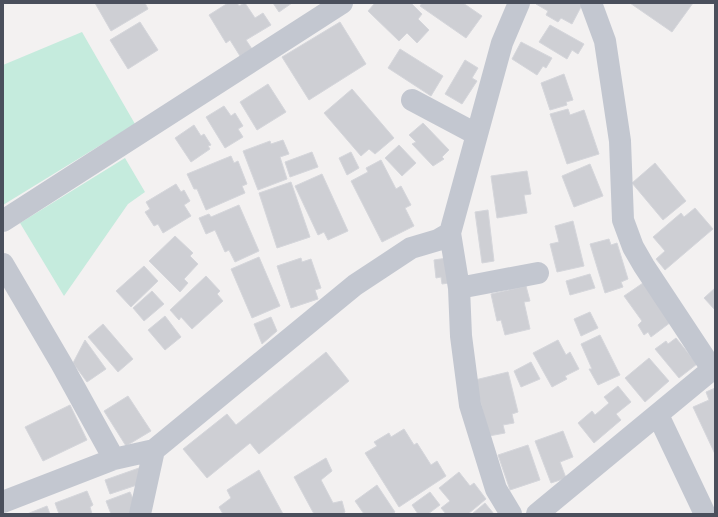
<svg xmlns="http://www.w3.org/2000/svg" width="718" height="517" viewBox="0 0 718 517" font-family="Mulish,sans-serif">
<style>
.green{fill:#c5ebdd}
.building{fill:#cecfd4;stroke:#d5d6db}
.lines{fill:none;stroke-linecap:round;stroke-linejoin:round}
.street{stroke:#c3c7d0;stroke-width:22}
</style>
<rect width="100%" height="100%" fill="#f3f1f1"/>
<path class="green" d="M82,32L135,124L3,205V65Z
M125,158L145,192L128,204L64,296L20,223Z"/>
<path class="building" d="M95,3H145L148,9L111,31Z
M228,3H237L239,6L245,3L255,18L263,13L271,25L246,40L252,49L240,56L230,40L226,43L209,15Z
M273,3H292L279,12Z
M375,3H411L422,14L418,19L429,30L417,43L407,33L399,41L368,11Z
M422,3H463L482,16L466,38L420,6Z
M537,3H583L572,24L561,18L558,22L546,15L548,11L536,4Z
M630,3H693L672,32Z
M140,22L158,50L128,69L110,40Z
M340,22L366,64L309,100L282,57Z
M550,25L584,44L578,54L572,50L567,59L539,42Z
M521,42L552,58L546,68L543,66L537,75L512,59Z
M400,49L443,76L431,96L388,68Z
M465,60L478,68L472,78L477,81L462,104L445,94Z
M564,74L573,100L566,102L567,105L550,110L541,83Z
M268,84L286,112L257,130L240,102Z
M352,89L394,138L375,154L369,149L361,156L324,113Z
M224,106L231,116L235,113L243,126L238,129L243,137L225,148L206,117Z
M568,109L570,115L584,110L599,154L567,164L550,114Z
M423,123L449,150L442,157L444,159L433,166L412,144L416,142L409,135Z
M194,125L201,136L204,134L211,145L208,146L210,149L191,162L175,138Z
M283,140L289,154L280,157L287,179L258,190L243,151L270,141L271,144Z
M399,145L416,163L402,176L385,158Z
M312,152L318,167L290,177L285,162Z
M351,152L359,168L347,175L339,158Z
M231,156L234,163L238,161L247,184L242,186L245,193L206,210L197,189H194L187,174Z
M381,160L396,189L401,186L411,205L405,208L414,226L382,242L351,181L368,172L366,168Z
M655,163L686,201L663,220L632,183Z
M590,164L603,196L574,207L562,176Z
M527,171L531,194L524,195L527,213L497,218L491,176Z
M322,174L348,231L328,240L324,232L318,235L295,186Z
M291,182L310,237L277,248L259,193Z
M176,184L181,192L184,190L190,201L184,205L191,216L163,233L158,224L154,226L145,212L150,209L146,202Z
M239,205L259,251L235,262L229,250L225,252L215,230L206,234L199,218L209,214L211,217Z
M695,208L713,229L665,270L656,259L665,251L653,237L681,213L684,217Z
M488,210L494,261L482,263L475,212Z
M573,221L584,266L557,272L550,244L559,242L555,226Z
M175,236L193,253L190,256L198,264L184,279L188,283L180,292L149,261Z
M609,239L611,245L617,243L628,279L621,282L623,287L605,293L590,244Z
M259,257L280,306L252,318L231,269Z
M301,258L302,262L311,259L321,288L315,290L318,299L291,308L277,266Z
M447,258L449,283L442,284L441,277L436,278L434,260Z
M144,266L158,281L131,307L116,291Z
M590,274L595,288L570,295L566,281Z
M206,276L220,291L217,294L223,301L192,329L181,317L179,320L170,310Z
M643,283L671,322L651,337L648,332L644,335L638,325L642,321L624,296Z
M526,286L530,301L524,302L530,329L505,335L501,320L497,321L491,294Z
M715,288V310L704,298Z
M152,291L164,304L144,321L133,308Z
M590,312L598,328L581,336L574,319Z
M165,316L181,337L165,350L148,330Z
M271,317L277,331L262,344L254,324Z
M103,324L133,359L118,372L88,337Z
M600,335L620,375L598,385L589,369H592L581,344Z
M676,338L697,364L679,378L655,349L666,341L668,344Z
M85,340L106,369L87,382L73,363Z
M558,340L566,355L570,352L579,369L565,376L567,379L552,387L533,353Z
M326,352L349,381L259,454L250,443L207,478L183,449L227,414L236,425Z
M649,358L669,381L645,402L625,378Z
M531,362L540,379L521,387L514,371Z
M508,372L518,412L512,414L514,423L503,425L505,433L489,436L475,380Z
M618,386L631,402L616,414L621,420L594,443L578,423L592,411L595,415L609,403L604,397Z
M715,388V454L693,407L709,400L706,392Z
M128,396L151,431L126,446L104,411Z
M70,405L87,440L43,461L25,427Z
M404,429L414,445L417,443L431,465L437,461L446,476L399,507L365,453L377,446L374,442L389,433L391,437Z
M563,431L573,457L560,462L566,478L551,483L535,441Z
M528,445L540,480L510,490L498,455Z
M326,458L332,471L321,480L333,503L342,501L345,512L342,514H314L294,477Z
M139,468L143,483L110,494L105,480Z
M259,470L283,514H223L219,507L231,498L227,490Z
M459,472L470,486L474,483L486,499L468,514H446L441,508L450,501L439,488Z
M377,485L395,512L392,514H364L355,501Z
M87,491L93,505L90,507L92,514H59L55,503Z
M130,492L138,510L132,514H111L106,501Z
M430,492L440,505L428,514H418L412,505Z
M485,503L494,514H472Z
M47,506L50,514H27Z"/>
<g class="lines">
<path class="street" d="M591,3L605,41L620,141L623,220L633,247L644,266L712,369
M412,100L476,134
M3,221L342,3
M3,264L61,363L114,459
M459,288L538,273
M658,415L705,514
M3,502L114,459L154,450L355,285L411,248L438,240L450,233
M140,514L154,450
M511,514L496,489L470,405L461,336L459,288L450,233L502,43L519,3
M537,514L715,367"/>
</g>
<rect width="718" height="517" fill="none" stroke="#4a4f5c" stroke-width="8"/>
</svg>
